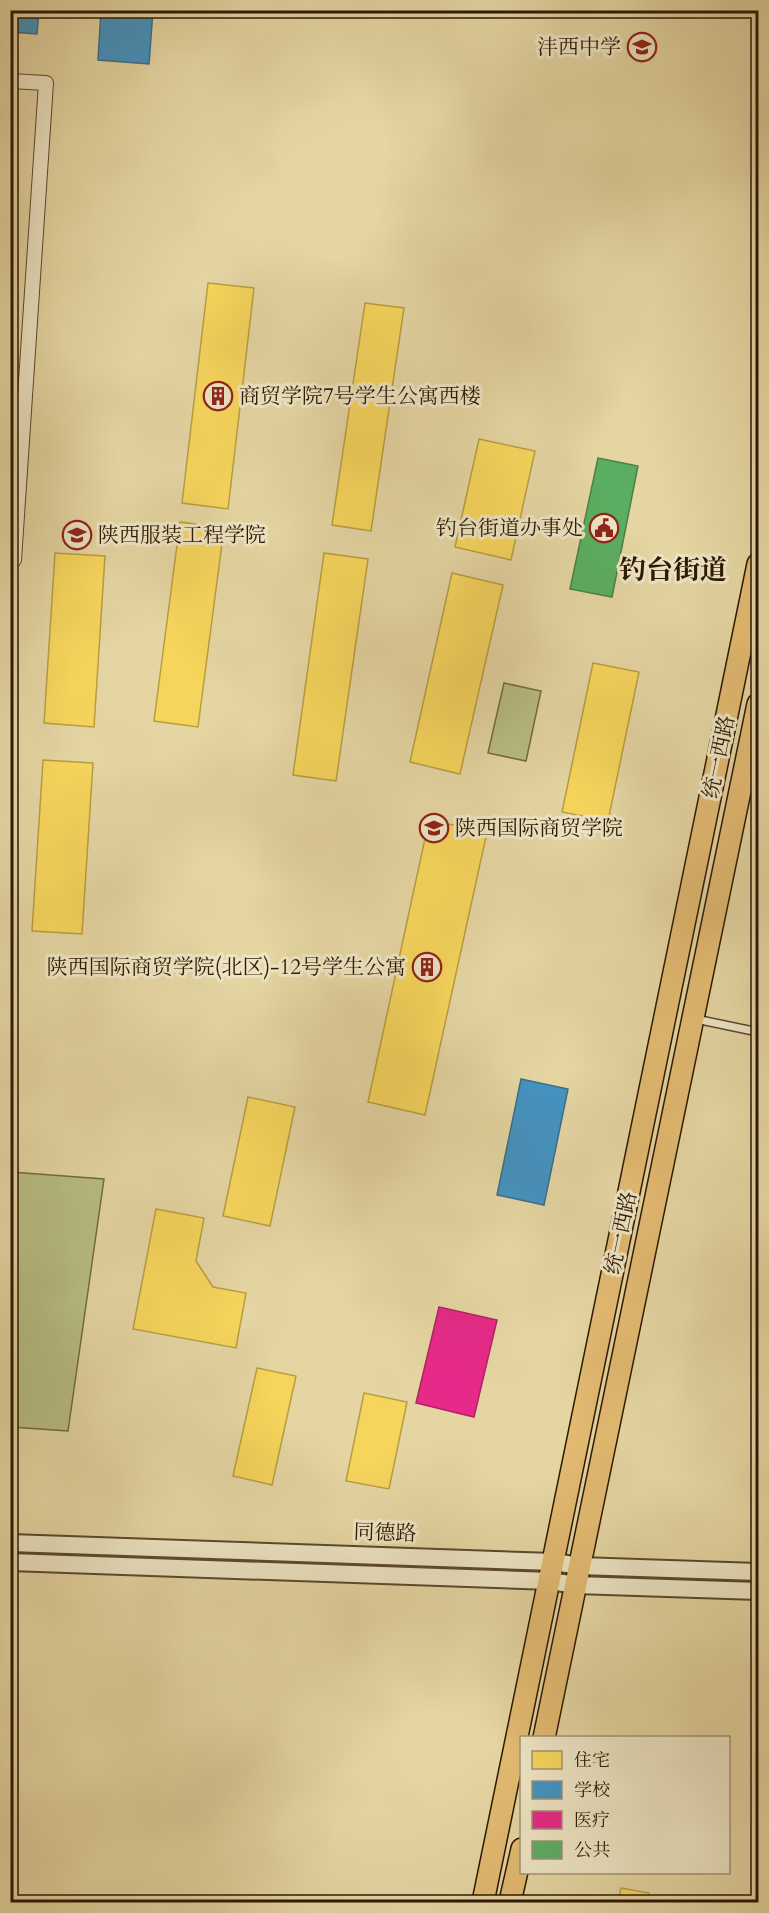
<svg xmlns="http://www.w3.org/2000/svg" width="769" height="1913" viewBox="0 0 769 1913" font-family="Cardo,'Noto Serif SC',serif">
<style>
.green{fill:#b7bc83;stroke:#726a43;stroke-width:1.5}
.homes{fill:#f6d55c;stroke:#b99d41;stroke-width:1.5}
.schools{fill:#4393c3;stroke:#3c6e89;stroke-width:1.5}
.health{fill:#e7298a;stroke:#af2462;stroke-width:1.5}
.public{fill:#5aae61;stroke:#4c8145;stroke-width:1.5}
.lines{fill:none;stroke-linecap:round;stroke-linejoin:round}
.service-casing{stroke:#5a482b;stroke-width:10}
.minor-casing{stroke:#5a482b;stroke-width:16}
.tertiary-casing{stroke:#5a482b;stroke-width:20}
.primary-casing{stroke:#2c1903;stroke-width:24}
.service{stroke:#ede4c3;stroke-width:7}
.minor{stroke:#ede4c3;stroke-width:14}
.tertiary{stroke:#ede4c3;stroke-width:16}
.primary{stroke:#e2ba71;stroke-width:21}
.labels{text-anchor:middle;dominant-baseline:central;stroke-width:6;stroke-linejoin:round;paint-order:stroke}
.poi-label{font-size:21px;fill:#2c1903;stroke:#ede4c3;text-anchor:end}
.street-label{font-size:21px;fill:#2c1903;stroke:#ede4c3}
.district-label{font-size:27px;font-weight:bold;fill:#2c1903;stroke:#ede4c3}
</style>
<rect width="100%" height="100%" fill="#e4d5a2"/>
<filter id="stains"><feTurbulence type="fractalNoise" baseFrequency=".00333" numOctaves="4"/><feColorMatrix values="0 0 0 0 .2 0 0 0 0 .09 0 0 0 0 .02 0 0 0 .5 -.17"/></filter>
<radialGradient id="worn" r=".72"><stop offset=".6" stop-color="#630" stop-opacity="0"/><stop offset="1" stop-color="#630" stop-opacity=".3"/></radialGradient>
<path class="green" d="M504,683L541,691L526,761L488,753Z
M11,1172L104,1179L68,1431L11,1427Z"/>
<path class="homes" d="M208,283L254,288L228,509L182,503Z
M365,303L404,308L371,531L332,525Z
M479,439L535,451L511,560L455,547Z
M180,522L224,528L198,727L154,721Z
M55,553L105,556L94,727L44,723Z
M324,553L368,559L336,781L293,775Z
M452,573L503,585L460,774L410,762Z
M593,663L639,672L608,821L562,812Z
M43,760L93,763L82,934L32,931Z
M429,820L487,832L425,1115L368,1102Z
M248,1097L295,1107L270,1226L223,1216Z
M156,1209L204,1218L196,1261L213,1287L246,1293L236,1348L133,1329Z
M257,1368L296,1376L272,1485L233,1476Z
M364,1393L407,1402L389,1489L346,1481Z
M621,1888L649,1893L647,1902H618Z"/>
<path class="schools" d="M10,10H39L37,34L10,32Z
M101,10H153L149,64L98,60Z
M521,1079L568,1089L544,1205L497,1195Z"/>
<path class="health" d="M439,1307L497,1320L474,1417L416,1403Z"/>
<path class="public" d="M598,458L638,466L612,597L570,589Z"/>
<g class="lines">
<g class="service-casing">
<path id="service" d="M696,1019L758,1032"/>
</g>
<g class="minor-casing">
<path id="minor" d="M10,81L46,83L14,560H10"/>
</g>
<g class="tertiary-casing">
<path id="tertiary" d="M10,1543L554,1562L580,1566L758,1572
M10,1562L550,1581L576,1585L758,1591"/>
</g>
<g class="primary-casing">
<path id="primary" d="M544,1738L758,704
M483,1902L758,564
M510,1902L522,1849"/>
</g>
<use href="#service" class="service"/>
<use href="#minor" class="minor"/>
<use href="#tertiary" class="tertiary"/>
<use href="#primary" class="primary"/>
</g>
<defs>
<g id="school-ring" transform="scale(1.5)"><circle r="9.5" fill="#ede4c3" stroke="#8f2418" stroke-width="1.5"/><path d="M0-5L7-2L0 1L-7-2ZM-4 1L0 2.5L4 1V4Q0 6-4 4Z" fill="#8f2418"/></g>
<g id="building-ring" transform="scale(1.5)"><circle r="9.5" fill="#ede4c3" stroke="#8f2418" stroke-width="1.5"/><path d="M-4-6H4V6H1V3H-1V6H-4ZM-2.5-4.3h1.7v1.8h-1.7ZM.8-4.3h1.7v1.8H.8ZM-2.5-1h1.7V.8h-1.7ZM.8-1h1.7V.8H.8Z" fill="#8f2418"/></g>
<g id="civic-ring" transform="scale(1.5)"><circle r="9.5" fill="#ede4c3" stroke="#8f2418" stroke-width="1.5"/><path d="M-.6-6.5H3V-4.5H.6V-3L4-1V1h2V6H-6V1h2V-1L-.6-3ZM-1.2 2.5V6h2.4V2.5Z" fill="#8f2418"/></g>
<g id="university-ring" transform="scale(1.5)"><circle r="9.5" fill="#ede4c3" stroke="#8f2418" stroke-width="1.5"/><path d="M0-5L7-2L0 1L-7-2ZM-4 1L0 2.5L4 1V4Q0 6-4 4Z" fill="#8f2418"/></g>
</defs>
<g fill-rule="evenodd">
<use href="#school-ring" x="642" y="47"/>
<use href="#building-ring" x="218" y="396"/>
<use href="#civic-ring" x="604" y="528"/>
<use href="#university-ring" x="77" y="535"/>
<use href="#university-ring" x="434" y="828"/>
<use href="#building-ring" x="427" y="967"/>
</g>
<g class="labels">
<g class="poi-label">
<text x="621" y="47">沣西中学</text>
<text x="239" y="396" text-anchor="start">商贸学院7号学生公寓西楼</text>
<text x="583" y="528">钓台街道办事处</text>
<text x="98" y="535" text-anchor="start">陕西服装工程学院</text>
<text x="455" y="828" text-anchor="start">陕西国际商贸学院</text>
<text x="406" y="967">陕西国际商贸学院(北区)-12号学生公寓</text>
</g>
<g class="street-label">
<text transform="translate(719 757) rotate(-78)">统一西路</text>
<text transform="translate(621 1233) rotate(-78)">统一西路</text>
<text transform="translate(385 1533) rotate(2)">同德路</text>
</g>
<g class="district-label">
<text x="673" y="570">钓台街道</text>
</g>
</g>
<rect width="769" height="1913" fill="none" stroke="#e4d5a2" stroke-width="36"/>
<rect x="12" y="12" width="745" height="1889" fill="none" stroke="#2c1903" stroke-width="3"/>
<rect x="18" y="18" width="733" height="1877" fill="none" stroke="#2c1903" stroke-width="1.5"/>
<rect x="520" y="1736" width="210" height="138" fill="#ede4c3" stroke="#a09376" stroke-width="1.5"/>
<rect x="532" y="1751" width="30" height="18" fill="#f6d55c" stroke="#a09376" stroke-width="1.5"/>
<text x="574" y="1766" font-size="18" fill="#2c1903">住宅</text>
<rect x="532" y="1781" width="30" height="18" fill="#4393c3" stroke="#a09376" stroke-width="1.5"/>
<text x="574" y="1796" font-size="18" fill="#2c1903">学校</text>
<rect x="532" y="1811" width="30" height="18" fill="#e7298a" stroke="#a09376" stroke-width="1.5"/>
<text x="574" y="1826" font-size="18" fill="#2c1903">医疗</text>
<rect x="532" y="1841" width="30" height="18" fill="#5aae61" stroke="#a09376" stroke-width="1.5"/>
<text x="574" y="1856" font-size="18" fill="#2c1903">公共</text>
<rect width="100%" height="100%" filter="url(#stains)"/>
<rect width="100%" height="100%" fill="url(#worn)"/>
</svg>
